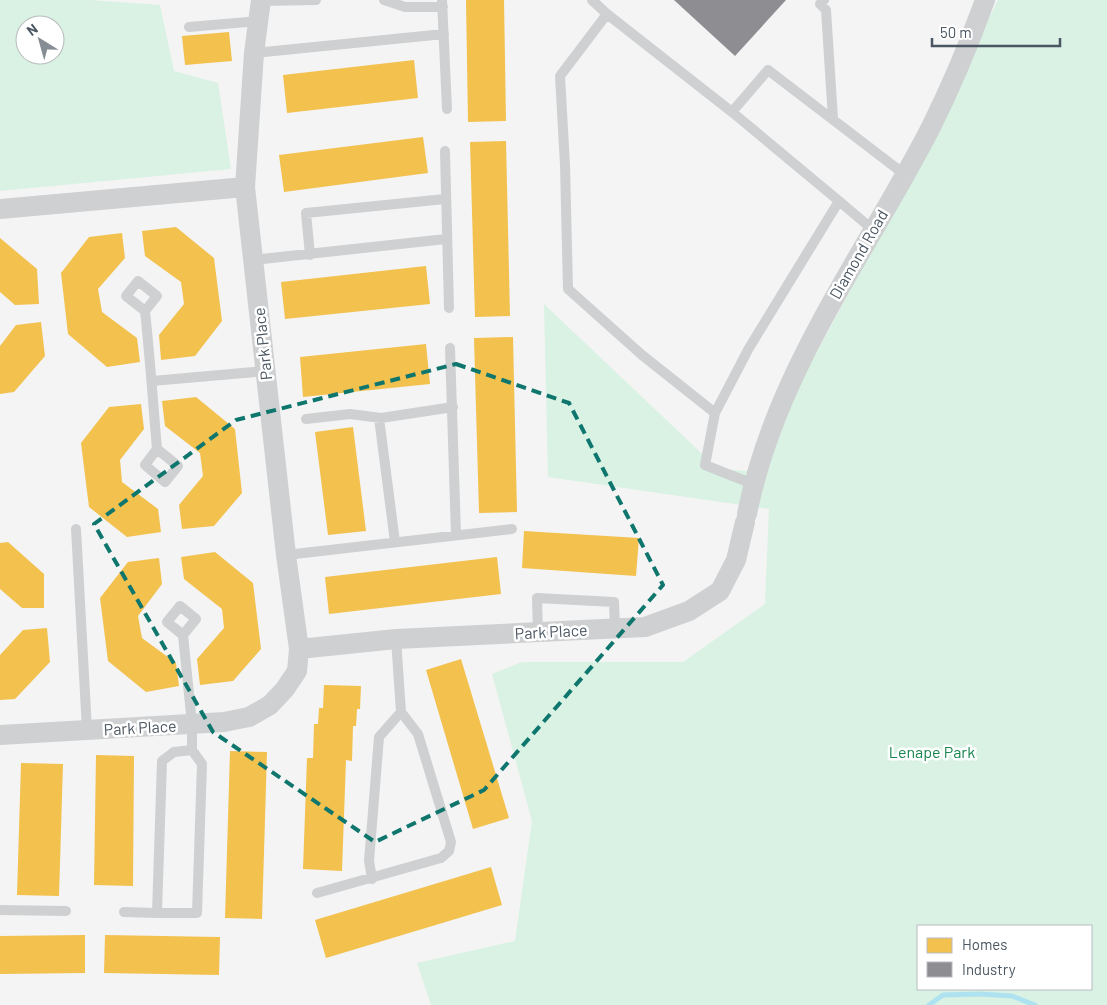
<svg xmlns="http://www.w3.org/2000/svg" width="1107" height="1005" viewBox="0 0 1107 1005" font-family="Barlow,sans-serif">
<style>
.green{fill:#d9f2e3;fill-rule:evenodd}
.homes{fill:#f2c14e}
.industry{fill:#8d8d92}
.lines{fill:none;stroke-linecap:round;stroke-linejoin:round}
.stream{stroke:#aee2f0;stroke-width:5}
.lane{stroke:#ced0d2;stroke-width:10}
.street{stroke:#ced0d2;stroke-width:20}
.marked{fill:none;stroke:#0f766e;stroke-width:4;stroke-dasharray:10 6;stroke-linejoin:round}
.labels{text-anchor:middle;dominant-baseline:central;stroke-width:5;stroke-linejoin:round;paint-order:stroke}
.street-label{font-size:16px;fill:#4a5661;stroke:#fff}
.park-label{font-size:16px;fill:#17864f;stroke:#fff}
</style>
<rect width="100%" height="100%" fill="#f4f4f4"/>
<path class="green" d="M0,0H90L160,5L174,71L218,83L231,169L0,191ZM25,25H55V55H25Z
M998,0H1107V1005H431L417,963L515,941L532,821L492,674L522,662H683L765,604L769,509L548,477L544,304L718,469L762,472L776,428L902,194ZM918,926H1091V989H918Z"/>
<path class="homes" d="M466,0H504L506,121L468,122Z
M229,32L232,61L185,65L182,36Z
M414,60L418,98L287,113L283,75Z
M423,137L428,173L284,192L279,155Z
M506,141L510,316L475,317L470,142Z
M176,227L214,258L222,321L195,356L161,360L159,335L184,304L181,282L145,256L142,231Z
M122,233L125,258L98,289L102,312L137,338L140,362L107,367L68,334L61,273L89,237Z
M0,238L37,269L39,304L15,305L0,292Z
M426,266L430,304L285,319L281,282Z
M41,322L45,356L14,392L0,394V346L16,325Z
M513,337L517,512L479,513L474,338Z
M426,344L430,384L303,397L300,357Z
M196,397L235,429L242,493L214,526L182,529L179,505L203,476L200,453L165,426L162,401Z
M141,404L144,429L120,460L122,482L158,509L161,532L127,537L89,507L81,443L109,407Z
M353,427L366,531L328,535L315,432Z
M524,531L639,538L636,576L522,568Z
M8,542L44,574V608H22L0,589V543Z
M215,552L253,583L261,649L233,681L200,685L197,659L224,628L222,609L184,579L181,557Z
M497,557L501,594L329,614L325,577Z
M159,558L162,584L138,616L142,638L176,663L179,686L146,692L108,661L100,598L128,562Z
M47,628L50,662L15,699L0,700V655L23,630Z
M461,659L509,818L473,829L426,670Z
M324,685L361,686L360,709H357L356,726H353L352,761L346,760L342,871L303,869L307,758H313L314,724H318L319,708H323Z
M230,751L267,752L262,919L225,918Z
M96,755L134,756L133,886L94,885Z
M21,763L63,764L59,896L17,895Z
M491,867L502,905L326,958L315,920Z
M85,935V973L0,974V936Z
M105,935L220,937L219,975L104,973Z"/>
<path class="industry" d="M674,0H786L735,56Z"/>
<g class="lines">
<path class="stream" d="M929,1005L943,995L980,994L1012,996L1035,1005"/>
<path class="lane" d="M384,0L405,7H443
M442,0L447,109
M592,0L607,14L560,76L565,165L568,289L642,355L715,413L749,348L839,201L872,229
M824,0L820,4L826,10L833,119
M261,1L316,0
M607,14L732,112L768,70L904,174
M189,27L258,21
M254,53L444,34
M732,112L839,201
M445,151L449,308
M310,255L306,213L445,199
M253,260L446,239
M145,311L157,296L138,281L126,296L145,311C150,357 153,403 157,449L145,465L165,482L178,466L157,449
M450,348L456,535
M152,381L266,371
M715,413L705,465L753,484
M379,418L395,542
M306,419L350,414L381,418L453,407
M76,529L87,730
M286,555L512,529
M538,632L537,598L614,602L615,628
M183,635L196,619L180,606L167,622L183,635L192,724V750L202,764L197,913H157L162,761L174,752L192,750
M372,879L369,861L379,737L401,712
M317,893L441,858L449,851L451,842L418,734L401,712L396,639
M0,910L66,911
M124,912L157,913"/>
<path class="street" d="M0,209L245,187
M747,514C775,372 865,255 930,129C951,87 969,44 985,0
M299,649L396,639L645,627L689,611L720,591L736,560L745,522
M0,735L224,722L249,717L270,705L285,689L297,671L299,649L286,555L245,187L254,53L261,0"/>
</g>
<path class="marked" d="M456,364L569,403L663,585L484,790L375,842L213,732L94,524L236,420Z"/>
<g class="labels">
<g class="street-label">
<text transform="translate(858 254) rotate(-60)">Diamond Road</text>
<text transform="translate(262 344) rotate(-96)">Park Place</text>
<text transform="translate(551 631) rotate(-3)">Park Place</text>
<text transform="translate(140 727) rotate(-3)">Park Place</text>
</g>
<g class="park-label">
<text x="932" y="751">Lenape Park</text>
</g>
</g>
<rect x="917" y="925" width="175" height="65" fill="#ffffff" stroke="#b7bbc0"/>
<rect x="927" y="938" width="25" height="15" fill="#f2c14e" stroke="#b7bbc0"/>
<text x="962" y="950" font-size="15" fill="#4a5661">Homes</text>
<rect x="927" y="962" width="25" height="15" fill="#8d8d92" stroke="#b7bbc0"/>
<text x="962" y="975" font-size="15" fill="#4a5661">Industry</text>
<g transform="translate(40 40) rotate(323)"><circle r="24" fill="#ffffff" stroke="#b7bbc0"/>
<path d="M0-4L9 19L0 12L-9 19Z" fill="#868d94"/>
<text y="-8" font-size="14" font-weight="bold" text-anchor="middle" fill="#4a5661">N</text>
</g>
<path d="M932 38v8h128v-8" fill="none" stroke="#4a5661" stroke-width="2.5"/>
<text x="940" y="38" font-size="15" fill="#4a5661" stroke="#ffffff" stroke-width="4" paint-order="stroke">50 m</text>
</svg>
